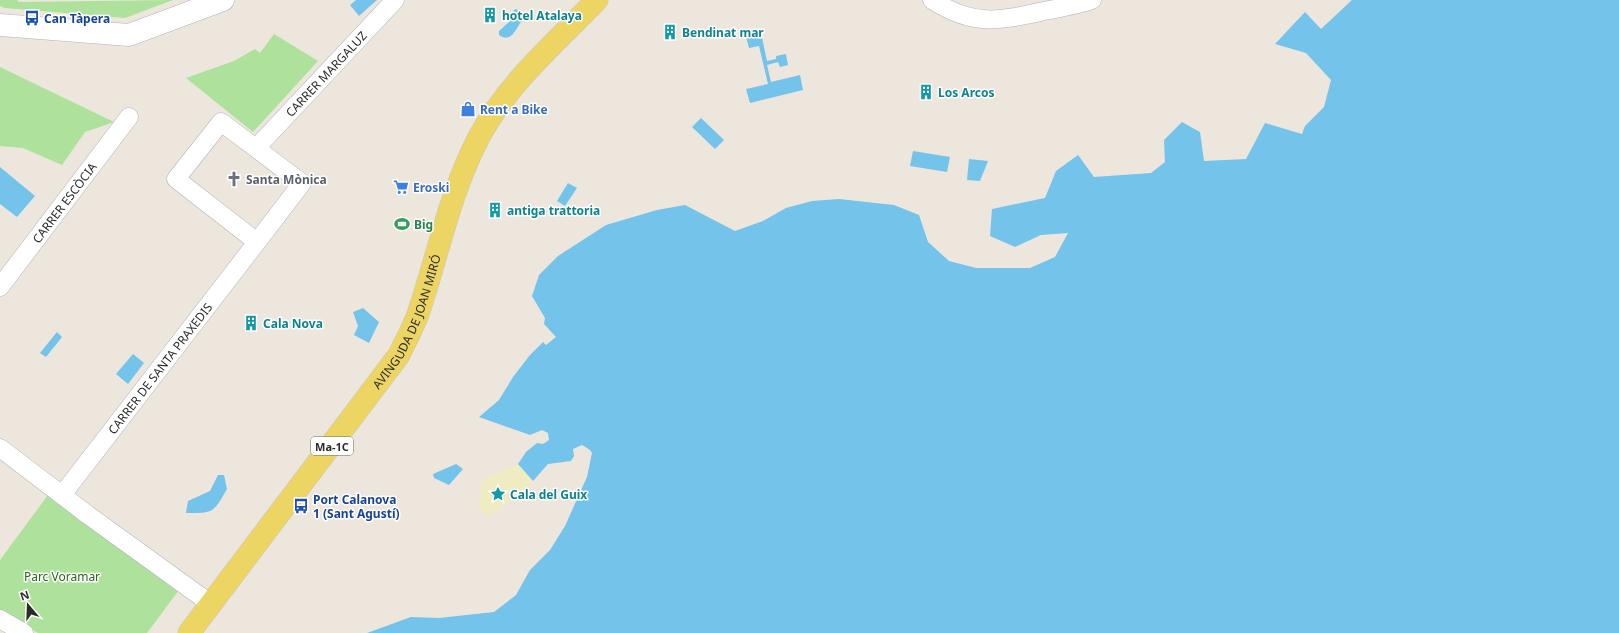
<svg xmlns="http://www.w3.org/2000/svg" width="1619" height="633" viewBox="0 0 1619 633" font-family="'Noto Sans',sans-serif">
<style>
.green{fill:#aee19b}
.sand{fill:#f0ecc1}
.water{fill:#73c3eb}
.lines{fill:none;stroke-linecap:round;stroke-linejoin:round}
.minor-casing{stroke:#b0b2be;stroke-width:19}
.tertiary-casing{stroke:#b0b2be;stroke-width:23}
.primary-casing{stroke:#c8c8c8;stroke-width:23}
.minor{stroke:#fff;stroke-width:18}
.tertiary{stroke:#fff;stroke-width:22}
.primary{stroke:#ecd562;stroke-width:22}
.labels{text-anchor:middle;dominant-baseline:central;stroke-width:3;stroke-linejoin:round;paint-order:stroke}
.shield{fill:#fff;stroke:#6a6a6a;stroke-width:1}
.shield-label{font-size:11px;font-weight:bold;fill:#2a2a2a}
.culture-label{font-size:12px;font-weight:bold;fill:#0d838f;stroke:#fff;text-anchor:start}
.transit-label{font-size:12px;font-weight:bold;fill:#164399;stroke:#fff;text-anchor:start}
.street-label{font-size:12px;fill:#2a2a2a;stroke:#fff}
.shop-label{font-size:12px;font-weight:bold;fill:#366cbe;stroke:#fff;text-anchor:start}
.worship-label{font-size:12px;font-weight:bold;fill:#5b616d;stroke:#fff;text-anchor:start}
.leisure-label{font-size:12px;font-weight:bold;fill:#27864d;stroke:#fff;text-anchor:start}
.park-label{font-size:12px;fill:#27651c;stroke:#fff}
</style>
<rect width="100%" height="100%" fill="#ece6dd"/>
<path class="green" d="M0,0H17L19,2L173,0L125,18L5,8L0,6Z
M274,34L318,61L253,132L186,78L234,61L255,49L260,53Z
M0,67L114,122L85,132L62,165L23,148L0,146Z
M48,495L179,590L147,633H38L0,612V560Z"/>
<path class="sand" d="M518,464L533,481L489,517L479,508L482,480Z"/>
<path class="water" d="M356,0H377L359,16L350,5Z
M1352,0H1619V633H367L411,617L439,618L494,612L516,595L530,570L550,550L565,526L587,477L592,453L590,450L582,445L573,449L574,456L571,461L548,464L533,481L518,464L526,452L537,443L543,444L549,440L548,433L542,430L530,435L479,417L499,400L513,377L530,355L543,342L546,345L556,337L544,324L545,318L532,296L539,275L558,256L606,225L657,210L685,205L735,231L763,221L786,208L812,201L839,199L894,205L919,215L928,242L949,261L976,268H1030L1055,257L1068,233L1041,235L1015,247L990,236L992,209L1045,198L1056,171L1078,155L1094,177L1151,173L1165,162L1164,140L1182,122L1200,132L1204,161L1246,159L1265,123L1302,134L1305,126L1324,107L1331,80L1306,53L1275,44L1305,12L1321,29Z
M516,9L524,14V19C516,25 513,45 499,35V31L510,21L513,11Z
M761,33L767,61L776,59V56L786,54L788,65L780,67L778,62L767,65L771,82L800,75L803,90L750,103L746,89L768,84L759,46L749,48L746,37Z
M701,118L724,140L715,149L692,127Z
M913,151L950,157L947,172L910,166Z
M969,159L988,161L980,181L967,180Z
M0,167L35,196L17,217L0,204Z
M568,183L577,188L565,206L557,201Z
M363,308L379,322L369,343L354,335L358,326L353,312Z
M57,332L62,337L46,357L40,353Z
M133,354L144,363L128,384L116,374Z
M456,464L463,469L449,485L434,478L433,474Z
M218,475H224L227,489C213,513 214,513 186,513L188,501L210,491Z"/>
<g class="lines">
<g class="minor-casing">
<g id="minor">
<path d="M932,0C974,27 999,21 1044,11C1061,8 1077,5 1092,0"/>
<path d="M221,122L302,183L257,242L176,179Z"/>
<path id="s1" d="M256,148L395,0"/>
<path id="s2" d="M0,287L129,117"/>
<path d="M0,448L88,515L211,604"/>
<path id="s3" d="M62,495L257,242"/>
<path d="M0,619L24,633"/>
</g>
</g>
<g class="tertiary-casing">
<path id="tertiary" d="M0,25L129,35L223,0"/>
</g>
<g class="primary-casing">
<g id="primary">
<path id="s4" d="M189,633L399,355C405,342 413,328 418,314C438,255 450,192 479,137C507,84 556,42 597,0"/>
</g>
</g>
<use href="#minor" class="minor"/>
<use href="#tertiary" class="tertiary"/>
<use href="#primary" class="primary"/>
</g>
<defs>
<g id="building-bare" transform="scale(1.2)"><path d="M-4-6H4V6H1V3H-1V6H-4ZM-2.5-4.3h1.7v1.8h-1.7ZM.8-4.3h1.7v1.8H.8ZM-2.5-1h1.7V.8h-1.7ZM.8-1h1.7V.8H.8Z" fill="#0f9aa8" stroke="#fff" stroke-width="2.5" paint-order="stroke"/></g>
<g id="bus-bare" transform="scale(1.2)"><path d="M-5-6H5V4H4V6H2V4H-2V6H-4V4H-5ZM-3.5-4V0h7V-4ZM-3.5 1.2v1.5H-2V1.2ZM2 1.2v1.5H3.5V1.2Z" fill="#1a4fb4" stroke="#fff" stroke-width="2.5" paint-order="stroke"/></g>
<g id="shop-bare" transform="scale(1.2)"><path d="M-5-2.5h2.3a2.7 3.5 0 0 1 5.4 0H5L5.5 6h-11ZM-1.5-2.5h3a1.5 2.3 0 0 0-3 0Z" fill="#3f7fe0" stroke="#fff" stroke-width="2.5" paint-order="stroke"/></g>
<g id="church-bare" transform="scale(1.2)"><path d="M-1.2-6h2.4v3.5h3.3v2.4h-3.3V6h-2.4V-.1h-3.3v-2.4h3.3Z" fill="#6b7280" stroke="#fff" stroke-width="2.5" paint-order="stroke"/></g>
<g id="supermarket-bare" transform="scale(1.2)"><path d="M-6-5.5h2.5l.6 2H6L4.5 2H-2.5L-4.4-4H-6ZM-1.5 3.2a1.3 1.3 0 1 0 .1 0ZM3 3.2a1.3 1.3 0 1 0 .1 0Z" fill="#3f7fe0" stroke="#fff" stroke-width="2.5" paint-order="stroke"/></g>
<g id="stadium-bare" transform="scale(1.2)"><path d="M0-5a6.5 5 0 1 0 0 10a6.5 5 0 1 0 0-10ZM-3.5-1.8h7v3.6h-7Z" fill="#2e9e5b" stroke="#fff" stroke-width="2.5" paint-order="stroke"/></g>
<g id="sight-bare" transform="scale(1.2)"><path d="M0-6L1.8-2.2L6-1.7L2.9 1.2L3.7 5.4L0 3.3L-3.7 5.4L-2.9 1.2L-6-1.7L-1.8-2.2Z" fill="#0f9aa8" stroke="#fff" stroke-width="2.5" paint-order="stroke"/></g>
</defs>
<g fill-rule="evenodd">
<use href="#building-bare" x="490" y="15"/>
<use href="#bus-bare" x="32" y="18"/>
<use href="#building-bare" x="670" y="32"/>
<use href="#building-bare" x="926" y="92"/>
<use href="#shop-bare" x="468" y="109"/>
<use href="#church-bare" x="234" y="179"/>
<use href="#supermarket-bare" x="401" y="187"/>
<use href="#building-bare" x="495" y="210"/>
<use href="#stadium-bare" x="402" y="224"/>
<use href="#building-bare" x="251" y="323"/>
<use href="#sight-bare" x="498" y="494"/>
<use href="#bus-bare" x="301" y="506"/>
</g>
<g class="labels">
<rect class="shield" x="311" y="437" width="42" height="18" rx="3"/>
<g class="shield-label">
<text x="332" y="446">Ma-1C</text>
</g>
<g class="culture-label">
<text x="502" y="15">hotel Atalaya</text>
<text x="682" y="32">Bendinat mar</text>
<text x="938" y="92">Los Arcos</text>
<text x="507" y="210">antiga trattoria</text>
<text x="263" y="323">Cala Nova</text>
<text x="510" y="494">Cala del Guix</text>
</g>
<g class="transit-label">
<text x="44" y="18">Can Tàpera</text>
<text x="313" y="499">Port Calanova<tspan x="313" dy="14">1 (Sant Agustí)</tspan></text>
</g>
<g class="street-label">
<text stroke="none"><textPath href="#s1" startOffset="102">CARRER MARGALUZ</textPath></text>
<text stroke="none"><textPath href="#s2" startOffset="106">CARRER ESCÒCIA</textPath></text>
<text stroke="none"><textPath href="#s4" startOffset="382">AVINGUDA DE JOAN MIRÓ</textPath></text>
<text stroke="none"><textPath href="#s3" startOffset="160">CARRER DE SANTA PRAXEDIS</textPath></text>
</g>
<g class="shop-label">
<text x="480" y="109">Rent a Bike</text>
<text x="413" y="187">Eroski</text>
</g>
<g class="worship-label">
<text x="246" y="179">Santa Mònica</text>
</g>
<g class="leisure-label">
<text x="414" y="224">Big</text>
</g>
<g class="park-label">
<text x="62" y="576">Parc Voramar</text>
</g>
</g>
<g transform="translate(28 605) rotate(341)" stroke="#ffffff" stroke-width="3" paint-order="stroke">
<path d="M0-3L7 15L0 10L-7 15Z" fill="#2a2a2a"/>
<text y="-6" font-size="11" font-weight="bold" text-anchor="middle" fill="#2a2a2a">N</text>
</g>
</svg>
